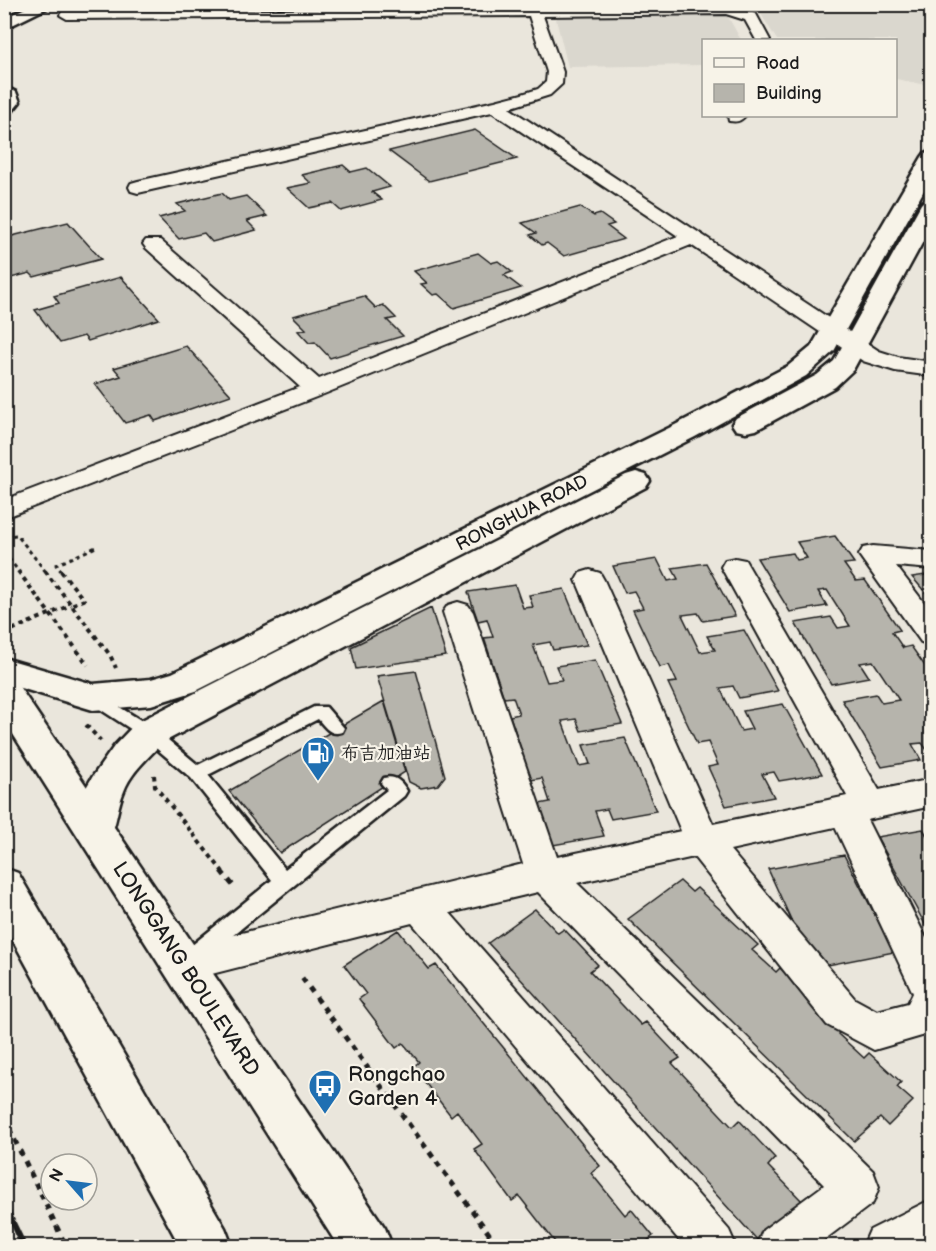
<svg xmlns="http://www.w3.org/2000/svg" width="936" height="1251" viewBox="0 0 936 1251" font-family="'Balsamiq Sans','LXGW WenKai TC',sans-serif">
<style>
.built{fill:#dad7ce}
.building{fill:#b6b4ac;stroke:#1c1c1c;stroke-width:1.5}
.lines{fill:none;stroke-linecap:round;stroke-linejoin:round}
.service-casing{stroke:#1c1c1c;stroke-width:5}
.minor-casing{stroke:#1c1c1c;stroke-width:4}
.tertiary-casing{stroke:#1c1c1c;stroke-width:5}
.secondary-casing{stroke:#1c1c1c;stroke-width:5}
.trunk-casing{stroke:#1c1c1c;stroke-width:5}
.path-far2{stroke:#1c1c1c;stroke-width:3;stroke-dasharray:4 4;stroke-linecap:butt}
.path-far1{stroke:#1c1c1c;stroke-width:4;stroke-dasharray:4.5 4.5;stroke-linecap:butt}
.path{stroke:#1c1c1c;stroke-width:5;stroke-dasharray:6 6;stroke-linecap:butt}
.service{fill:#f7f3e8;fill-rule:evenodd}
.minor{fill:#f7f3e8;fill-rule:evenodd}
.tertiary{fill:#f7f3e8;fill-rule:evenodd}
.secondary{fill:#f7f3e8;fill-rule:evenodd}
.trunk{fill:#f7f3e8;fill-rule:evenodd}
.rail{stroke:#1c1c1c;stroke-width:6}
.path-bridge{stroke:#1c1c1c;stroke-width:4;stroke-dasharray:4.5 4.5;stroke-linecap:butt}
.labels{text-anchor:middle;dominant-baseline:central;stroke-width:4.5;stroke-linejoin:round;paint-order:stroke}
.street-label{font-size:18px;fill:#1c1c1c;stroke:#f7f3e8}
.poi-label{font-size:18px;fill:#1c1c1c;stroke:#f7f3e8;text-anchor:start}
.near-street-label{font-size:21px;fill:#1c1c1c;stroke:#f7f3e8}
.near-poi-label{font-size:21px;fill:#1c1c1c;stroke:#f7f3e8;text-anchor:start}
</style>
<rect width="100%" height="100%" fill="#eae6dc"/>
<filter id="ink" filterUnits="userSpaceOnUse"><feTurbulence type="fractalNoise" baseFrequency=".0167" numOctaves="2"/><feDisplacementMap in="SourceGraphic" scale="12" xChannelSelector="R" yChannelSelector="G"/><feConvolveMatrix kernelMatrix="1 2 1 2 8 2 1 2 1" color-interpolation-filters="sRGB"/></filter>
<g filter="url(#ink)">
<path class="built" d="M756,6L931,7V86L896,79V40H777Z
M726,13L741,40H704L703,65L568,67L555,15Z"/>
<path class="building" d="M475,130L517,159L429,181L389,151Z
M343,165L351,172L367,168L390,187L372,192L382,200L341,211L332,203L309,208L287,188L311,183L302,175Z
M222,193L229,200L246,196L267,216L247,221L256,230L212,242L204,233L179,239L159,218L185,211L177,204Z
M580,207L594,216L600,214L614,224L607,226L624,239L564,256L547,243L542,245L530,235L536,233L522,223Z
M68,222L101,259L34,277L30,273L7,279L4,275V245L8,244L4,238Z
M478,253L491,263L498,261L512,272L504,275L521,288L454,308L438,294L433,295L421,284L427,283L414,271Z
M121,277L159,319L88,341L84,336L60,343L35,310L59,303L54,296Z
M364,296L376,308L383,305L396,318L387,320L403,336L330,358L315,342L309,343L298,331L306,329L293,316Z
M186,346L231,395L155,421L151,415L125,423L95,384L121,376L114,368Z
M835,536L854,563L844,564L856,581L865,580L900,630L892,632L903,648L911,646L932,676V757L922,743L912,744L921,760L882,767L842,700L876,694L882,703L899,700L873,661L860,663L869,677L831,684L795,623L831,617L838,628L850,626L827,590L818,591L827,606L790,612L757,558L793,553L797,560L807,558L797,542Z
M657,559L668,581L678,579L672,568L706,563L735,616L703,621L698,613L682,615L700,652L715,650L707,636L744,630L778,691L739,698L733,686L720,688L741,731L752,729L743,711L783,704L822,774L779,781L774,772L762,774L774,797L726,806L708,767L718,765L708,742L697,744L668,683L677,682L669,665L660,667L633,610L643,608L634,591L625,593L613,566Z
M932,574V600L912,577Z
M515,585L523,608L533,607L529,595L564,589L587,645L553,650L550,642L533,645L547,682L562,680L556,666L595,660L622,724L581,731L576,719L562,721L579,766L590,764L583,745L625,738L656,811L611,819L607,809L595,811L604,836L553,845L539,804L550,802L542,778L531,780L510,716L519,714L513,697L504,698L484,638L493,637L487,619L478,621L468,592Z
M431,608L446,656L356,669L351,647Z
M416,671L445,776L438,785L421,788L409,782L377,676Z
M384,701L405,772L280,853L229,791Z
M923,829L932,844V937L877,837Z
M844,855L894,952L813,968L768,869Z
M680,881L692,892L697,888L758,945L752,950L776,972L780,968L845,1028L838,1034L864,1058L869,1053L901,1082L897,1087L913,1101L888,1126L880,1118L854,1141L628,919Z
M535,909L558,933L564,929L598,965L590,971L641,1025L646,1022L680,1058L672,1063L732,1127L739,1120L775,1158L768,1166L803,1202L760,1243L488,943Z
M398,930L429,969L436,965L600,1166L591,1173L625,1215L631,1209L653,1236L646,1242L650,1246H558L519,1196L512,1201L474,1149L482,1144L457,1111L451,1116L413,1067L419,1062L403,1043L396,1048L359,999L366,994L344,965Z"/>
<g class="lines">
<g class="service-casing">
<path id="service" d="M95,692L155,729L198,765L314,707H326L344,728L342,732C330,736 325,727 318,719L208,775L285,869L387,790L381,783L384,778C395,775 402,782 407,791L404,796L205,958L198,960L191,958L188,952L191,946L272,880L191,778L143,737L89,702L87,698L89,694Z"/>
</g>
<g class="minor-casing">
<path id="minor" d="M727,6L756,14L770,40H756L745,20L726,14L543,16L563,72L562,84L550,95L509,108L879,351L898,357L932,362V376L895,371L863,361L691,245L324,394L4,518V500L300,387L146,248L143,244L146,240H160L319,379L678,236L492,112L138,193L131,191L129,187L131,183L138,181L495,101L522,94L538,89L546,82L547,72L529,16L67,19L60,15L62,12Z
M728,116H745C740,122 736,122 729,121Z
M873,546L932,551V569L896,566L932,613V645L921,642L859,555L863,548Z
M735,558L745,560L749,567L879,790L932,779V806L867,820L932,950V1033L874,1050L827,1025L694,857L577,883L873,1171L879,1187L873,1203L816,1246H756L763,1230L824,1185L538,892L450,913L729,1230L736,1246H684L412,923L184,981L170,976L165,964L170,952L184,947L523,864L443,612L448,605L458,602L468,605L473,612L557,857L681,831L576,580L580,573L590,570L600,573L604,580L713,824L847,796L721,567L725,560ZM835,827L913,993L908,1003L877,1011L855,999L730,850Z
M932,1199V1246H863L870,1230Z"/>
</g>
<g class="tertiary-casing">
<path id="tertiary" d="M932,151V176L834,351L806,376L695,437L196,691L151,705L93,710L4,683V658L93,684L151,679L172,673L675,425L788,366L811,347L922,157L925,153Z
M932,198V225L853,370L835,387L756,430L746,432L736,430L732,424L736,418L817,375L834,361L921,204L925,200Z
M636,472L646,475L650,481L646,487L162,743C149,757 131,772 124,791C117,807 117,824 109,840L95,845L81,840L76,829L87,786L93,776L115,745L136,723L626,475Z"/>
</g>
<g class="secondary-casing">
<path id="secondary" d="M34,4H55L4,29V18Z
M4,86L16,92L20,102L11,113L4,114Z"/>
</g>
<g class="trunk-casing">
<path id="trunk" d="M4,678L16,682L385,1228L392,1246H338L4,720Z
M4,868L18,873L225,1228L232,1246H180L4,924Z"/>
</g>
<path class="path-far2" d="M4,536L17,535L46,572
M4,552L19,572
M62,572L56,565L98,546"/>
<path class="path-far1" d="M18,571L88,665
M45,571L110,655L116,668
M61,571L84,600L71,605
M86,725L101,741
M154,775L155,786L223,872"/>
<path class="path" d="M221,871L236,889
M302,978L498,1246
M4,1118L66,1246"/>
<use href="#service" class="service"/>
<use href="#minor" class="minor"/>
<use href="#tertiary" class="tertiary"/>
<use href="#secondary" class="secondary"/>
<use href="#trunk" class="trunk"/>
<path class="rail" d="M4,1204L24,1246"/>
<path class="path-bridge" d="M4,633L71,605"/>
</g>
</g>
<defs>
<g id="fuel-pin" transform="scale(1.725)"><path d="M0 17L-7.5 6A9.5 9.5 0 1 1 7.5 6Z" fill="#1f6fb2" stroke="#f7f3e8"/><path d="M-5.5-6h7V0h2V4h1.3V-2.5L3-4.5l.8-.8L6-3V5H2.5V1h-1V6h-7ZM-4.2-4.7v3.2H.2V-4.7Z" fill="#fff"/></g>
<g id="bus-pin" transform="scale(1.725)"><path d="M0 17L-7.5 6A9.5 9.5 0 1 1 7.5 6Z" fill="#1f6fb2" stroke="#f7f3e8"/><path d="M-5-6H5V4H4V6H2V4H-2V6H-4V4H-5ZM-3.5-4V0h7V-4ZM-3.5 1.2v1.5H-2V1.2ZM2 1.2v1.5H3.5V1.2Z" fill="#fff"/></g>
</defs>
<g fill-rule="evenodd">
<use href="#fuel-pin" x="318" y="753"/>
<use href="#bus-pin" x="325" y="1086"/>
</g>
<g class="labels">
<g class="street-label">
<text transform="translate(522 513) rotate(-27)">RONGHUA ROAD</text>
</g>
<g class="poi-label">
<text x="341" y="753">布吉加油站</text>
</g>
<g class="near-street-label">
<text transform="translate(186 969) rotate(57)">LONGGANG BOULEVARD</text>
</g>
<g class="near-poi-label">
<text x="348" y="1074">Rongchao<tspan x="348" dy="24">Garden 4</tspan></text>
</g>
</g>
<rect width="936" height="1251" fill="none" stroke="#f7f3e8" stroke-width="24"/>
<rect x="12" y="12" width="912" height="1227" fill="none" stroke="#1c1c1c" stroke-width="2" filter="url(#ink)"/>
<rect x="702" y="39" width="195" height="78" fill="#f7f3e8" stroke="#9f9d96" stroke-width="1.5"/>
<rect x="714" y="58" width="30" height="9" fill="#f7f3e8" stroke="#9f9d96" stroke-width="1.5"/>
<text x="756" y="69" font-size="18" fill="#1c1c1c">Road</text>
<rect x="714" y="84" width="30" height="18" fill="#b6b4ac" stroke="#9f9d96" stroke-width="1.5"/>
<text x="756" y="99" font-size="18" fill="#1c1c1c">Building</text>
<g transform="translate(69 1182) rotate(298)"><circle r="28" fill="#f7f3e8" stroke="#9f9d96" stroke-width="1.5"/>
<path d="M0-4.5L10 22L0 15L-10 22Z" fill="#1f6fb2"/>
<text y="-9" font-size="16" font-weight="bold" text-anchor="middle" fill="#1c1c1c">N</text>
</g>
</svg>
